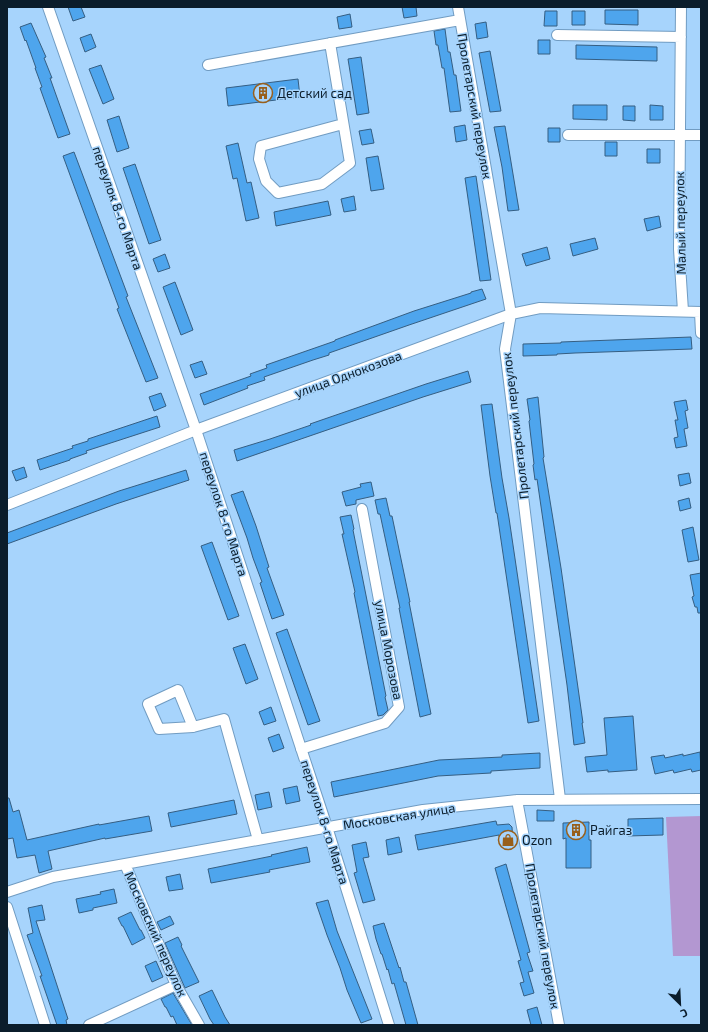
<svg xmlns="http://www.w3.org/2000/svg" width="708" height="1032" viewBox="0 0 708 1032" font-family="'Exo 2',sans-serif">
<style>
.green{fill:#b397d1}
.building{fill:#4ea5ed;stroke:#355e82}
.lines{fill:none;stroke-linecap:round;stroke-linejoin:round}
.minor-casing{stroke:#719cc2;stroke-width:12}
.minor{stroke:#fff;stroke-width:10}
.labels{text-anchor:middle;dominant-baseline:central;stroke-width:3;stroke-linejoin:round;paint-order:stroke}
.poi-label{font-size:13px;fill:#0b1d2b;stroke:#a7d4fc;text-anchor:start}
.street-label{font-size:13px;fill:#0b1d2b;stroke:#a7d4fc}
</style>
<rect width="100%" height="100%" fill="#a7d4fc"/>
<path class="green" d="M701,816V956H673L666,817Z"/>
<path class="building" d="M68,7H81L85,17L73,21Z
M402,7H416L417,16L404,18Z
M605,10H638V25L605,24Z
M545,11H557V26H544Z
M572,11H585V25H572Z
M350,14L352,27L339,29L337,17Z
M486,22L488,37L477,39L475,24Z
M31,23L46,57L44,58L52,78H50L70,134L58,138L40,88L42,87L35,68H36L26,40L25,41L20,27Z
M445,29L448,52H450L454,75H456L461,111L450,112L444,68H442L438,45H436L434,31Z
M91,34L96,47L85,52L80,38Z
M538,40H550V54H538Z
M576,45L657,47V61L576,59Z
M490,51L501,111L490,112L479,53Z
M361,57L369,113L357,115L348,59Z
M101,65L114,99L103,104L89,69Z
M298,79L300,97L228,106L226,88Z
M573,105H607V120L573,119Z
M650,105L663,106V120H650Z
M623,106H635V121L623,120Z
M119,116L129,148L117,152L107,120Z
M465,125L467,140L456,142L454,127Z
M505,126L519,210L508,211L502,167L494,127Z
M548,128H560V142H548Z
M371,129L374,143L362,145L359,131Z
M605,142H617V156H605Z
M238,143L247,183L251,182L259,218L246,221L237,178L233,179L226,146Z
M647,149H660V163H647Z
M74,152L128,296L126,297L158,378L146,382L117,309L119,308L63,156Z
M378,156L384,189L371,191L366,158Z
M135,164L161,240L149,244L123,168Z
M476,176L491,280L480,281L465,178Z
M354,196L356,210L344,212L341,199Z
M328,201L331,215L276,226L274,212Z
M659,216L661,227L647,231L644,219Z
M595,238L598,249L573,256L570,244Z
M547,247L550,259L526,266L522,254Z
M165,254L170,268L158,272L153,259Z
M175,282L193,330L181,335L163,287Z
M482,289L486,299L409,325L329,353V355L313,360L264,377L265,380L247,386L248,388L204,405L200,394L251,376L250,374L267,368L266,365L335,341V340L414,311L471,293V292Z
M691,337L692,349L575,353L557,354V355L523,356V344L561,343V342Z
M202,361L207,374L195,378L190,365Z
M468,371L471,382L423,397L237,461L234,450L270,439L311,425L310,424L426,384Z
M161,393L166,406L154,411L149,397Z
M538,397L544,457L543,458L561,568L583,723H582L585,743L574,745L567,685L537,479L535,480L533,465L534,464L529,421L530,420L527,399Z
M686,400L688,410L685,411L688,428L684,429L687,446L676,448L674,438L678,437L675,420H678L674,402Z
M492,404L502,478L509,518L539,721L528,723L497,513H496L490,476L481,405Z
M157,416L160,427L86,451L87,453L70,459V460L40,470L37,460L73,448L72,446L88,441V439Z
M24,467L27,477L16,481L12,471Z
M186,470L189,480L116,504L7,544V533L119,491Z
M689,473L691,483L680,486L678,475Z
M371,482L374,496L356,500V504L346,506L342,492L361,487L360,484Z
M243,491L256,526L269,567L267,568L284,615L272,619L260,583L262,582L253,558L247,538L231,495Z
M386,498L390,516H392L410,602H409L431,714L420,717L399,608H400L380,514H378L375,500Z
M689,498L691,508L680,511L678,501Z
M351,515L354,529L353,530L386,696L385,697L388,710L383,715L378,716L354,593L355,592L342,534H344L340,517Z
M693,527L699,560L688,562L682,530Z
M212,542L239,616L228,620L201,546Z
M701,573V613H698L697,607H695L692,597L694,596L690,575Z
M287,629L320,721L308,725L276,633Z
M245,644L258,679L246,684L233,648Z
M271,707L276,721L264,725L259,712Z
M633,716L637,770L608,772V770L587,772L585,757L607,755L604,718Z
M279,734L284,748L273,752L268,738Z
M700,752L701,770L692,772L691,769L674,773L673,770L655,774L651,757L664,755L665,758L683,754V756Z
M540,753V768L491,771V773L438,776L334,797L331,782L439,760L502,757V755Z
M297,786L300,801L286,804L283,789Z
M269,792L272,807L258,810L255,795Z
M7,798H9L13,812L19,810L27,840L99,824V825L149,816L152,831L105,839V838L48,851L52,869L39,873L35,855L17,858L13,838L7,839Z
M234,800L237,814L171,827L168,813Z
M537,810L554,811V821H537Z
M663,818V835L628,836V819Z
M496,821L497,825L509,824L512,827L513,843L500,844L499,835L418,850L415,835Z
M589,822V840H591V868H566V838L563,839V823Z
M399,837L402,852L388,855L386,840Z
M366,842L369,857L363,858L375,900L363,903L354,873L357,872L352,845Z
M307,847L310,862L269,870L270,872L211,883L208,869L272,856L271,855Z
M506,864L530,952L527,953L533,971L528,972L534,993L524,996L520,983L524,982L518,961L521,960L495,868Z
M180,874L183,889L169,891L166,877Z
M114,889L117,903L93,908V910L79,913L76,899L101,894L100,892Z
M328,900L337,931L372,1019L361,1023L347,990L340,968L327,935L316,903Z
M42,905L45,920L36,921L68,1019L66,1020L67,1025H57L40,976H42L27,935L33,933L28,908Z
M131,912L140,930H141L145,938L132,945L123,926H122L118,918Z
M170,916L174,924L161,930L157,922Z
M384,923L399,968L400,967L404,982H406L418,1025H406L394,983L392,984L388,969L387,970L382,954H381L376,939L373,926Z
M178,937L182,945L181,946L199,982L185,988L165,943Z
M156,961L163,977L152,982L145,966Z
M212,990L225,1017L230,1025H214L210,1019L199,996Z
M173,993L192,1025H177L173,1016L171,1017L166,1007H165L161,999Z
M537,1007L542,1025H531L527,1010Z"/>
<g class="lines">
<g class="minor-casing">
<path id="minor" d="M48,7L196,430L327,827L389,1025
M458,7L511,314L505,349L560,799
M681,7L679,249L683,311
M557,35L681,37
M330,43L350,163L322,184L278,193L266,181L259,159L261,146L343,124
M208,65L460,20
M568,135H701
M700,312L701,333
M7,505L196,430L511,314L540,308L701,312
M193,727L178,690L148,704L159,729L193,727L224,719L258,840
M301,749L385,723L399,707L362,509
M517,800L559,1025
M125,864L176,985L199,1025
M7,892L53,877L423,810L517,800L701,799
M7,907L45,1025
M89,1025L176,985"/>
</g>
<use href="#minor" class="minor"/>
</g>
<defs>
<g id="building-ring" transform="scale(1)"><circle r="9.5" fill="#a7d4fc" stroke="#985f1b" stroke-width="1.5"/><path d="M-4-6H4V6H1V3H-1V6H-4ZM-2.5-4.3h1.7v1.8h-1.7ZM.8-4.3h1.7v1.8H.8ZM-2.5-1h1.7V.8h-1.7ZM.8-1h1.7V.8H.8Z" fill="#985f1b"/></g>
<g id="shop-ring" transform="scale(1)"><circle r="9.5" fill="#a7d4fc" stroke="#985f1b" stroke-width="1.5"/><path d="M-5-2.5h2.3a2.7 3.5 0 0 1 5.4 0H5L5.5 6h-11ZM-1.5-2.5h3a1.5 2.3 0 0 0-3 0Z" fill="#985f1b"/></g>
</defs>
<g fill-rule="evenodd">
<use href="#building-ring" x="263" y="93"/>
<use href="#building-ring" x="576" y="830"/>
<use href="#shop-ring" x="508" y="840"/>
</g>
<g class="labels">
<g class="poi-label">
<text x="277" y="93">Детский сад</text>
<text x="590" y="830">Райгаз</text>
<text x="522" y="840">Ozon</text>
</g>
<g class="street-label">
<text transform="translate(475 106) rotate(80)">Пролетарский переулок</text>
<text transform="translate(118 208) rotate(71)">переулок 8-го Марта</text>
<text transform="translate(680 223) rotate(-91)">Малый переулок</text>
<text transform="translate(348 374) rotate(-20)">улица Однокозова</text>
<text transform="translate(515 426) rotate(-97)">Пролетарский переулок</text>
<text transform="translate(224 514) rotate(72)">переулок 8-го Марта</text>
<text transform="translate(389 650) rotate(79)">улица Морозова</text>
<text transform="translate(399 816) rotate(-9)">Московская улица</text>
<text transform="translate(325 822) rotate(72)">переулок 8-го Марта</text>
<text transform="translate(156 934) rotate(66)">Московский переулок</text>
<text transform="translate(543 936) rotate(80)">Пролетарский переулок</text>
</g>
</g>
<rect width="708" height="1032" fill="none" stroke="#0b1d2b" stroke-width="16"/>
<g transform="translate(680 1004) rotate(156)" stroke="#a7d4fc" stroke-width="3" paint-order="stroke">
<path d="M0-3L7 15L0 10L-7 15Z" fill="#0b1d2b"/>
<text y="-6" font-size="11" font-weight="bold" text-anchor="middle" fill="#0b1d2b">С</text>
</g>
</svg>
